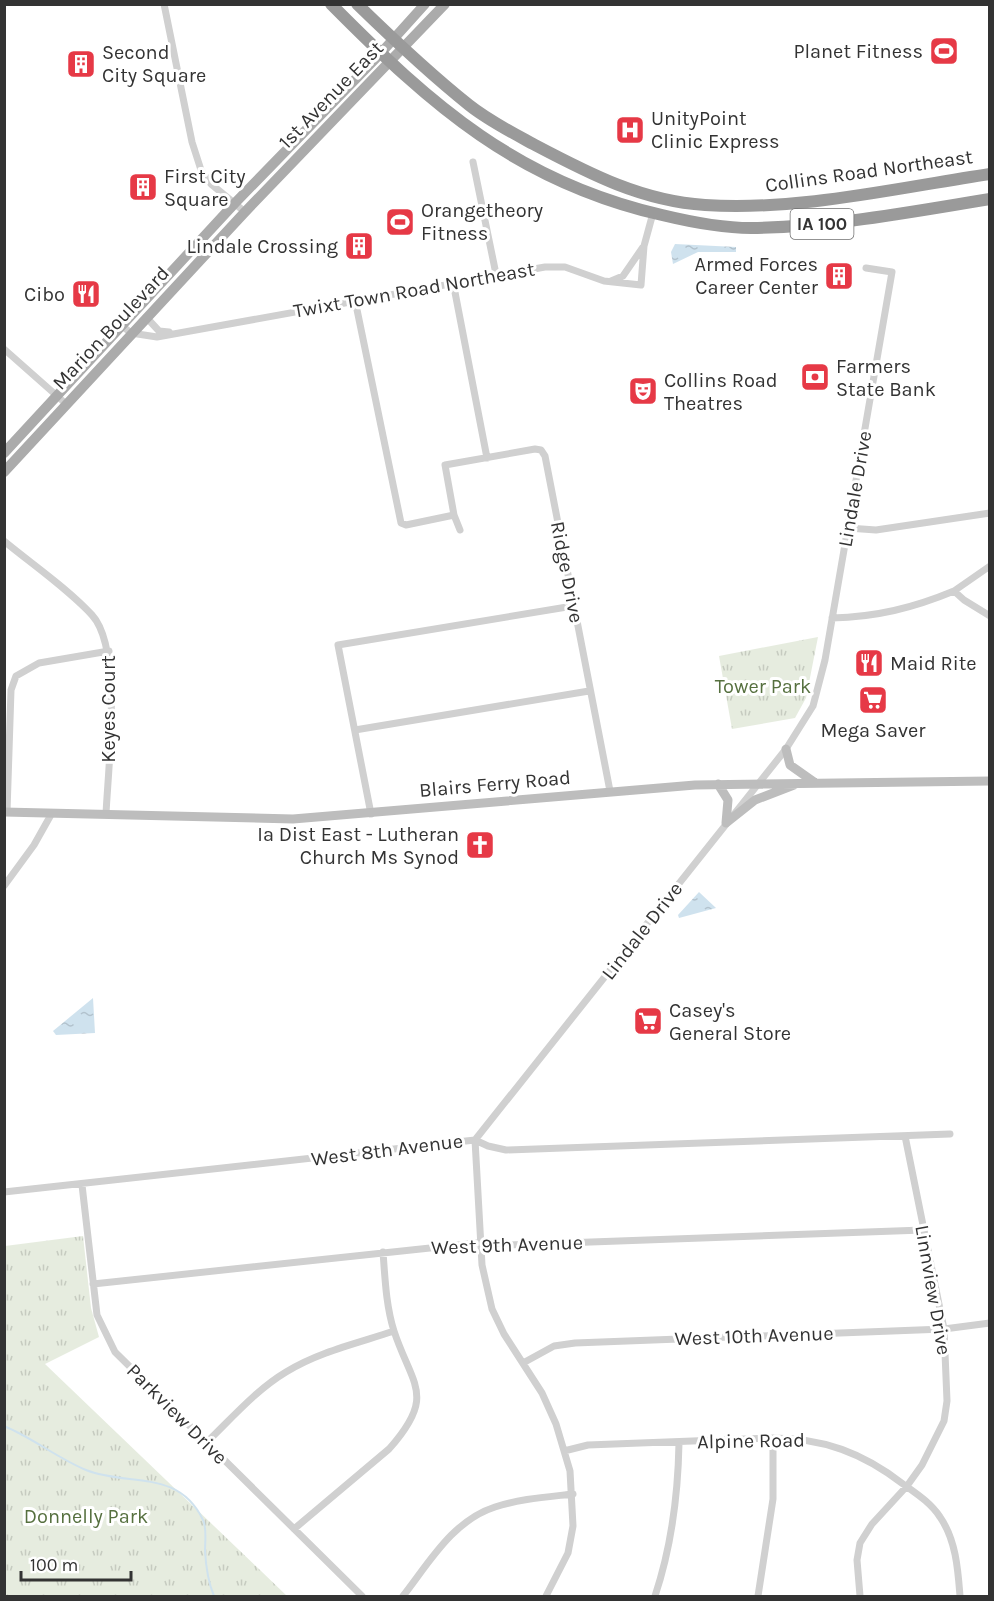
<svg xmlns="http://www.w3.org/2000/svg" width="994" height="1601" viewBox="0 0 994 1601" font-family="Karla,sans-serif">
<style>
.park{fill:url(#park-tufts)}
.water{fill:url(#water-ripples)}
.lines{fill:none;stroke-linecap:round;stroke-linejoin:round}
.stream{stroke:#cfe2ee;stroke-width:2}
.street{stroke:#d0d0d0;stroke-width:7}
.secondary{stroke:#bdbdbd;stroke-width:9}
.primary{stroke:#ababab;stroke-width:10}
.highway{stroke:#9a9a9a;stroke-width:12}
.labels{text-anchor:middle;dominant-baseline:central;stroke-width:6;stroke-linejoin:round;paint-order:stroke}
.shield{fill:#fff;stroke:#707070;stroke-width:1.5}
.shield-label{font-size:18px;font-weight:bold;fill:#333}
.poi-label{font-size:20px;fill:#333;stroke:#fff;text-anchor:start}
.street-label{font-size:20px;fill:#333;stroke:#fff}
.park-label{font-size:20px;fill:#56703f;stroke:#fff}
</style>
<defs>
<pattern id="park-tufts" width="24" height="20" patternUnits="userSpaceOnUse" patternTransform="scale(1.5)"><rect width="24" height="20" fill="#e6ecdf"/><path d="M3 7l-1-3M5 7V3M7 7l1-3M15 17l-1-3M17 17v-4M19 17l1-3" fill="none" stroke="#c6cbc0"/></pattern>
<pattern id="water-ripples" width="26" height="14" patternUnits="userSpaceOnUse" patternTransform="scale(1.5)"><rect width="26" height="14" fill="#cfe2ee"/><path d="M2 4q2-2 4 0t4 0M15 11q2-2 4 0t4 0" fill="none" stroke="#b2c2cd"/></pattern>
</defs>
<rect width="100%" height="100%" fill="#fff"/>
<path class="park" d="M818,637L806,698L795,718L732,729L719,656Z
M83,1236L91,1308L99,1337L45,1364L287,1596H5V1246Z"/>
<path class="water" d="M675,244L736,247V252H698L673,264L671,252Z
M699,892L716,908L679,918L678,915Z
M93,998L95,1033L56,1035L53,1031Z"/>
<g class="lines">
<path class="stream" d="M4,1426C33,1438 57,1458 86,1470C128,1487 178,1468 203,1520C207,1528 205,1542 205,1551C206,1568 208,1582 214,1596"/>
<path class="street" d="M164,4L192,142L201,170L211,184L245,212
M473,162L496,274
M611,281L623,276L643,247
M453,282L487,458
M355,300L401,523L406,525L454,515
M146,317L159,331L169,332
M121,325L131,333L157,337L545,267H565L604,281L641,285L644,246L653,213
M4,349L65,403
M848,528L876,530L990,513
M460,530L454,515L445,465L535,449L541,450L545,456L610,791
M4,541C33,565 67,588 92,615C123,649 108,768 106,814
M954,591L990,566
M832,618C876,617 913,608 954,591L964,600L990,616
M355,730L589,691
M7,812L11,690L16,676L39,663L109,651
M371,814L338,645L573,606
M4,886L34,845L52,813
M475,1140L786,749L813,706L825,660L892,272L866,268
M475,1140L482,1265L492,1309L504,1334L542,1393L556,1424L570,1471L573,1526L568,1553L546,1596
M82,1185L97,1315L115,1352L362,1596
M4,1192L475,1140L488,1146L506,1150L950,1134
M93,1284L477,1243L482,1246L923,1230
M523,1363L554,1346L575,1343L944,1329L990,1323
M206,1443C231,1419 256,1390 286,1372C318,1352 358,1343 394,1331
M564,1451L588,1445L773,1438C823,1438 863,1453 903,1484C917,1494 931,1503 940,1517C956,1540 958,1570 960,1596
M294,1529L389,1449C437,1395 412,1386 394,1331C386,1306 385,1278 383,1252
M403,1596C429,1563 452,1521 495,1507C519,1499 547,1497 573,1494
M655,1596C672,1545 678,1496 679,1443
M758,1596L773,1499V1438
M860,1596L857,1560L860,1543L872,1524L907,1486L922,1465L944,1421L947,1401L944,1329L905,1136"/>
<path class="secondary" d="M786,749L790,765L814,782
M718,784L728,800L726,823
M4,812L293,819L695,785L990,781
M726,823L755,800L794,785"/>
<path class="primary" d="M4,453L235,203L380,54L425,4
M4,472L245,212L445,4"/>
<path class="highway" d="M331,4C432,106 518,182 662,215C691,222 721,228 751,228C832,227 910,212 990,199
M357,4C393,39 430,74 469,105C489,121 513,133 535,145C590,174 642,201 705,205C800,211 896,188 990,174"/>
</g>
<defs>
<g id="stadium-square" transform="scale(1.5)"><rect x="-9" y="-9" width="18" height="18" rx="4" fill="#e63946" stroke="#fff"/><path d="M0-5a6.5 5 0 1 0 0 10a6.5 5 0 1 0 0-10ZM-3.5-1.8h7v3.6h-7Z" fill="#fff"/></g>
<g id="building-square" transform="scale(1.5)"><rect x="-9" y="-9" width="18" height="18" rx="4" fill="#e63946" stroke="#fff"/><path d="M-4-6H4V6H1V3H-1V6H-4ZM-2.5-4.3h1.7v1.8h-1.7ZM.8-4.3h1.7v1.8H.8ZM-2.5-1h1.7V.8h-1.7ZM.8-1h1.7V.8H.8Z" fill="#fff"/></g>
<g id="hospital-square" transform="scale(1.5)"><rect x="-9" y="-9" width="18" height="18" rx="4" fill="#e63946" stroke="#fff"/><path d="M-5-5h3v3.5h4V-5h3V5h-3V1.5h-4V5h-3Z" fill="#fff"/></g>
<g id="restaurant-square" transform="scale(1.5)"><rect x="-9" y="-9" width="18" height="18" rx="4" fill="#e63946" stroke="#fff"/><path d="M-5-6h1v4h1v-4h1v4h1v-4h1v5L-1.5 .5V6h-2V.5L-5-1ZM5-6V6H3V1.5H1.5Q1.5-4 5-6Z" fill="#fff"/></g>
<g id="bank-square" transform="scale(1.5)"><rect x="-9" y="-9" width="18" height="18" rx="4" fill="#e63946" stroke="#fff"/><path d="M-6-4H6V4H-6ZM0-2.3a2.3 2.3 0 1 0 0 4.6a2.3 2.3 0 1 0 0-4.6Z" fill="#fff"/></g>
<g id="theatre-square" transform="scale(1.5)"><rect x="-9" y="-9" width="18" height="18" rx="4" fill="#e63946" stroke="#fff"/><path d="M-5-5.5Q0-4 5-5.5V0Q5 5 0 6Q-5 5-5 0ZM-3.3-2.5H-1v1.5H-3.3ZM1-2.5H3.3v1.5H1ZM-2.8 1Q0 5.5 2.8 1Z" fill="#fff"/></g>
<g id="supermarket-square" transform="scale(1.5)"><rect x="-9" y="-9" width="18" height="18" rx="4" fill="#e63946" stroke="#fff"/><path d="M-6-5.5h2.5l.6 2H6L4.5 2H-2.5L-4.4-4H-6ZM-1.5 3.2a1.3 1.3 0 1 0 .1 0ZM3 3.2a1.3 1.3 0 1 0 .1 0Z" fill="#fff"/></g>
<g id="church-square" transform="scale(1.5)"><rect x="-9" y="-9" width="18" height="18" rx="4" fill="#e63946" stroke="#fff"/><path d="M-1.2-6h2.4v3.5h3.3v2.4h-3.3V6h-2.4V-.1h-3.3v-2.4h3.3Z" fill="#fff"/></g>
</defs>
<g fill-rule="evenodd">
<use href="#stadium-square" x="944" y="51"/>
<use href="#building-square" x="81" y="64"/>
<use href="#hospital-square" x="630" y="130"/>
<use href="#building-square" x="143" y="187"/>
<use href="#stadium-square" x="400" y="222"/>
<use href="#building-square" x="359" y="246"/>
<use href="#building-square" x="839" y="276"/>
<use href="#restaurant-square" x="86" y="294"/>
<use href="#bank-square" x="815" y="377"/>
<use href="#theatre-square" x="643" y="391"/>
<use href="#restaurant-square" x="869" y="663"/>
<use href="#supermarket-square" x="873" y="700"/>
<use href="#church-square" x="480" y="845"/>
<use href="#supermarket-square" x="648" y="1021"/>
</g>
<g class="labels">
<rect class="shield" x="790.5" y="209" width="63" height="30" rx="4.5"/>
<g class="shield-label">
<text x="822" y="224">IA 100</text>
</g>
<g class="poi-label">
<text x="923" y="51" text-anchor="end">Planet Fitness</text>
<text x="102" y="52">Second<tspan x="102" dy="23">City Square</tspan></text>
<text x="651" y="118">UnityPoint<tspan x="651" dy="23">Clinic Express</tspan></text>
<text x="164" y="176">First City<tspan x="164" dy="23">Square</tspan></text>
<text x="421" y="210">Orangetheory<tspan x="421" dy="23">Fitness</tspan></text>
<text x="338" y="246" text-anchor="end">Lindale Crossing</text>
<text x="818" y="264" text-anchor="end">Armed Forces<tspan x="818" dy="23">Career Center</tspan></text>
<text x="65" y="294" text-anchor="end">Cibo</text>
<text x="836" y="366">Farmers<tspan x="836" dy="23">State Bank</tspan></text>
<text x="664" y="380">Collins Road<tspan x="664" dy="23">Theatres</tspan></text>
<text x="890" y="663">Maid Rite</text>
<text x="873" y="730" text-anchor="middle">Mega Saver</text>
<text x="459" y="834" text-anchor="end">Ia Dist East - Lutheran<tspan x="459" dy="23">Church Ms Synod</tspan></text>
<text x="669" y="1010">Casey's<tspan x="669" dy="23">General Store</tspan></text>
</g>
<g class="street-label">
<text transform="translate(331 95) rotate(-46)">1st Avenue East</text>
<text transform="translate(869 171) rotate(-8)">Collins Road Northeast</text>
<text transform="translate(414 290) rotate(-10)">Twixt Town Road Northeast</text>
<text transform="translate(111 328) rotate(-47)">Marion Boulevard</text>
<text transform="translate(855 489) rotate(-80)">Lindale Drive</text>
<text transform="translate(567 572) rotate(79)">Ridge Drive</text>
<text transform="translate(108 709) rotate(-90)">Keyes Court</text>
<text transform="translate(495 784) rotate(-5)">Blairs Ferry Road</text>
<text transform="translate(642 931) rotate(-52)">Lindale Drive</text>
<text transform="translate(387 1150) rotate(-7)">West 8th Avenue</text>
<text transform="translate(507 1245) rotate(-2)">West 9th Avenue</text>
<text transform="translate(933 1290) rotate(80)">Linnview Drive</text>
<text transform="translate(754 1336) rotate(-2)">West 10th Avenue</text>
<text transform="translate(177 1414) rotate(45)">Parkview Drive</text>
<text transform="translate(751 1441) rotate(-1)">Alpine Road</text>
</g>
<g class="park-label">
<text x="763" y="686">Tower Park</text>
<text x="86" y="1516">Donnelly Park</text>
</g>
</g>
<rect width="994" height="1601" fill="none" stroke="#333333" stroke-width="12"/>
<path d="M21 1571v9h110v-9" fill="none" stroke="#333333" stroke-width="3"/>
<text x="30" y="1571" font-size="18" fill="#333333" stroke="#ffffff" stroke-width="4.5" paint-order="stroke">100 m</text>
</svg>
